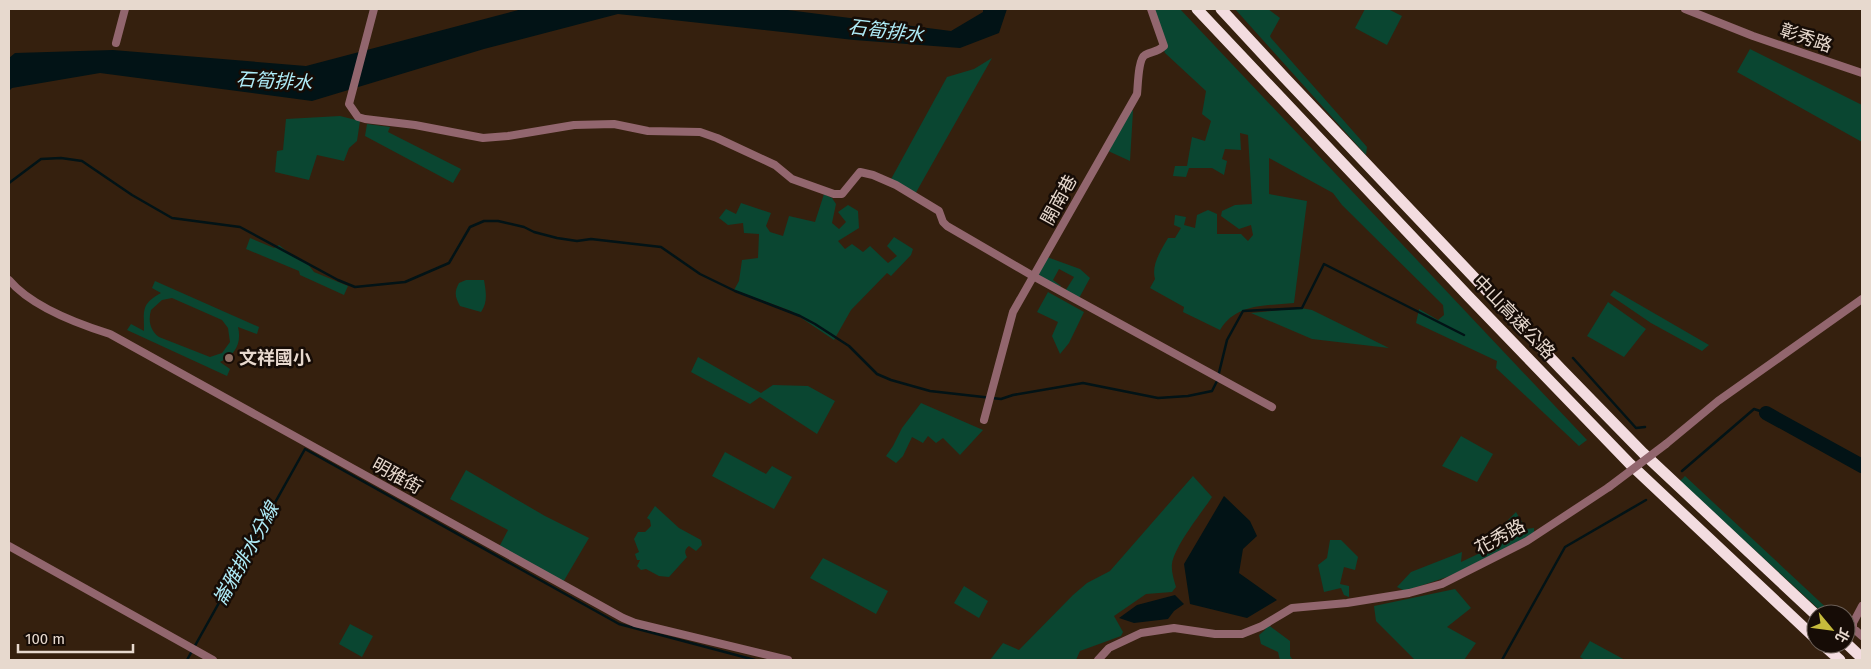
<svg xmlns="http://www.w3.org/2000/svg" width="1871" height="669" viewBox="0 0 1871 669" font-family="'Fira Sans','Noto Sans TC',sans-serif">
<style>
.green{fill:#0a4631;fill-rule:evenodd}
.water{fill:#021316}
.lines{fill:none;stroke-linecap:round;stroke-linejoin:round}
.stream{stroke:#021316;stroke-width:2.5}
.river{stroke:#021316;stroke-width:14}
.minor{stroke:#92666e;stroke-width:8}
.highway{stroke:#f3dce0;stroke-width:11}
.minor-bridge{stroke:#92666e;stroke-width:8}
.education-dot{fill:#8d6e63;stroke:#160c06;stroke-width:2}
.labels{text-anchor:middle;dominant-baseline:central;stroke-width:5;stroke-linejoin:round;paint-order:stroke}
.street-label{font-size:18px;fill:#e7d9ce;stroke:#160c06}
.poi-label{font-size:18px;font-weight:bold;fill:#e7d9ce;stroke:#160c06;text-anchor:start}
.water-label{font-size:19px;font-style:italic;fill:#afecf8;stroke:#160c06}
</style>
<rect width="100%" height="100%" fill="#35200e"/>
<path class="green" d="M1151,9H1180L1587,440L1579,446L1496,368L1497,361L1416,323L1419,309L1438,320L1444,315L1443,305L1342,205L1333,193L1269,158V194L1307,201L1294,303C1266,306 1236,303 1220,330L1183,312L1184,307L1150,288L1155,279C1151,265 1161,250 1168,238H1175L1181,228L1174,225L1175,215L1186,217L1184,225L1195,228L1197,215L1208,210L1217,214V234H1241L1248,241L1253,235L1251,225L1239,229L1221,216L1222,211L1235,205L1252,204L1248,135L1240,133L1241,150L1225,149L1222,159L1227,161L1224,175L1212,168H1189L1186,177L1173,176L1175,166H1187L1192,137L1205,141L1211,121L1202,114L1206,91L1165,53L1156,29Z
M1235,9H1268L1280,18L1270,36L1271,38L1367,147L1366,155Z
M1365,9H1388L1402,16L1387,45L1355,28Z
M1750,49L1862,105V142L1737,72Z
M992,58L914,196L890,181L947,77L974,69Z
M1131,109L1133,111L1130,161L1106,150Z
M340,116L360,121L357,141L349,148L344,161L317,155L309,180L275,172L277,151L283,150L286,119Z
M367,124L390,127L388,132L461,169L453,183L365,136Z
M824,194L832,198L836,204L832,223L839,229L846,222L838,212L848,205L858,211L859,228L838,241L845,249L852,244L863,252L870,246L888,263L897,256L887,246L894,237L913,249L911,255L891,276L887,273L851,310L834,340L791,311L734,290L739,281L742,260L758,258L759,234L744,233L743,223L728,225L719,218L726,209L736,214L741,203L771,213L766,226L770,232L783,236L789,216L815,222Z
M250,238L274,248L279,245L289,253L307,263L314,272L348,286L344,295L300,275L299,271L246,249Z
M1047,257L1080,269L1090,278L1078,300L1064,293L1074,277L1059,269L1053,280L1061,286L1059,290L1038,274Z
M466,280H484C486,292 488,302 481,312L460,306C455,297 454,292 459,283Z
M155,281L259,327L257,334L238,327C242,343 235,356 220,362L230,369L227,376L127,330L131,324L144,331C144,310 141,304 161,293L152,288ZM172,298L222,320L228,328L230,342L222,353L210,357L159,337C150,330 148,321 151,310L162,300Z
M1614,290L1709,345L1702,351L1651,323L1610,295Z
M1048,292L1084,312L1069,343L1060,354L1052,336L1058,322L1037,312Z
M1608,302L1646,329L1624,357L1587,336Z
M1301,308L1312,310L1389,348L1312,339L1251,313Z
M698,357L761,393L773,385L808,386L835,401L817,434L760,397L750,404L691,372Z
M921,403L983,430L960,455L943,438L936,443L928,436L923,443L912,437L903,456L896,463L886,456L893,446L902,428Z
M1461,436L1493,454L1477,482L1442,466Z
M725,452L766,474L772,466L792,477L774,509L712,476Z
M466,470L545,516L589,538L562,584L498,549L508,530L450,499Z
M1193,476L1212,497C1202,512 1174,547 1172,564C1171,571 1174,580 1176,587L1172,592L1146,594L1114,616L1123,632L1121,636L1080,651L1076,660H990L1003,643L1019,650L1073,595L1087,583L1110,571Z
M1685,476L1833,614H1824L1680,481Z
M655,506L679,528L701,540L702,545L696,551L689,546C685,549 684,552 687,557L669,577L659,576L646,569L641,570L637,566L640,560H637L635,554L639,552L634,539L638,532H645L651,526L650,520L647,518Z
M1516,512L1526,529L1534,528V533L1504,553L1447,577L1405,591L1397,587L1411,572L1462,552L1461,562L1493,547L1487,533L1502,526Z
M1330,540H1341L1358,557L1355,570L1344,567L1340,584L1349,586V597L1344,595L1341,588L1324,592L1318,565L1327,558Z
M823,558L888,591L876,614L810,578Z
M964,586L988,601L979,618L954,603Z
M1455,589L1471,608L1447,627L1476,643L1464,660H1415L1376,621L1374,606Z
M350,624L373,636L362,657L339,644Z
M1267,624L1290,641V656L1293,660H1280L1278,652L1261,644L1259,635L1265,630Z
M1590,641L1625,660H1585L1580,657Z"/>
<path class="water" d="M522,9H780L951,31L983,12V9H1007L999,33L960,48L854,40L618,14L484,49L312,101L100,73L12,88L9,91V58L15,53L113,50L306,66Z
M1224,496L1250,521L1257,536L1243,549L1239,573L1277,600L1247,618L1190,604L1184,564Z
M1175,595L1184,604L1174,611L1168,619L1134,623L1119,618L1137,605Z"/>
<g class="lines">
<path class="stream" d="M9,183L41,159L61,158L82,161L132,195L172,218L240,227L338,280L355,287L405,282L449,263L470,227L484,221H498L524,227L534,232L557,238L577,241L591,239L661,247L700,274L735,291L800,316L815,324L849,346L877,374L891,380L930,391L1001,399L1013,395L1083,383L1158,398L1188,396L1212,391L1217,381L1227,340L1243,311L1302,308L1324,264L1464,335
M1573,358L1636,428L1645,427
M1682,471L1754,409L1766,413
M187,660L305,449L619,624L755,660
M1502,660L1565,547L1646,500"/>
<path class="river" d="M1766,413L1862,466"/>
<path class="minor" d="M374,9L349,104L358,117L365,119L415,125L483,138L508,136L574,125L614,124L648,131L700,132L717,138L775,165L792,179L834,194H842L860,172L873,175L896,185L939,211L943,222L947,226L1033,276L1272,407
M1685,9L1753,36L1862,73
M116,43L125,9
M9,280C31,306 78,324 110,334L623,618L635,623L788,660
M984,420L1013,312L1137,94C1138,86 1138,59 1145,55C1152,51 1156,53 1164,46L1151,9
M1666,444L1718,401L1862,299
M9,546L213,660
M1862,606L1853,623V628L1862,636
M1098,660L1109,648L1141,633L1174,628L1215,634H1242L1262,626L1292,608L1347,603L1409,593L1442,584L1527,541L1609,487"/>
<path class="highway" d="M1197,9L1469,297L1630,464L1816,639
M1221,9L1284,77L1561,369L1643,453L1816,615
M1846,643L1862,658
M1822,644L1840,660"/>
<path class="minor-bridge" d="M1609,487L1666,444"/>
</g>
<circle class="education-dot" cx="229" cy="358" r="5"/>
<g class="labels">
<g class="street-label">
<text transform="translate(1806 38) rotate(19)">彰秀路</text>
<text transform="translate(1059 200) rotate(-61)">開南巷</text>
<text transform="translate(1514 317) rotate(46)">中山高速公路</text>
<text transform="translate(397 476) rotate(29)">明雅街</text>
<text transform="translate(1500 537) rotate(-29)">花秀路</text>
</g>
<g class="poi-label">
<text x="239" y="358">文祥國小</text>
</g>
<g class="water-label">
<text transform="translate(886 31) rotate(7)">石筍排水</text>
<text transform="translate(274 81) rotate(3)">石筍排水</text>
<text transform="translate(246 554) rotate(-61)">崙雅排水分線</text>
</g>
</g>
<rect width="1871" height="669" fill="none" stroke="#e7d9ce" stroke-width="20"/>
<g transform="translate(1831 629) rotate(119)"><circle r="24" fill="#160c06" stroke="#6a5e56"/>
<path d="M0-4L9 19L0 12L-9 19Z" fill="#c6bb3c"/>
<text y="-8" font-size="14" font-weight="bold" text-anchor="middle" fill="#e7d9ce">北</text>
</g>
<path d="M18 644v8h115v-8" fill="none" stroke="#e7d9ce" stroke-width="2.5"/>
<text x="25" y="644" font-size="15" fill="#e7d9ce" stroke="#160c06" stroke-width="4" paint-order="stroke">100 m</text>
</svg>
